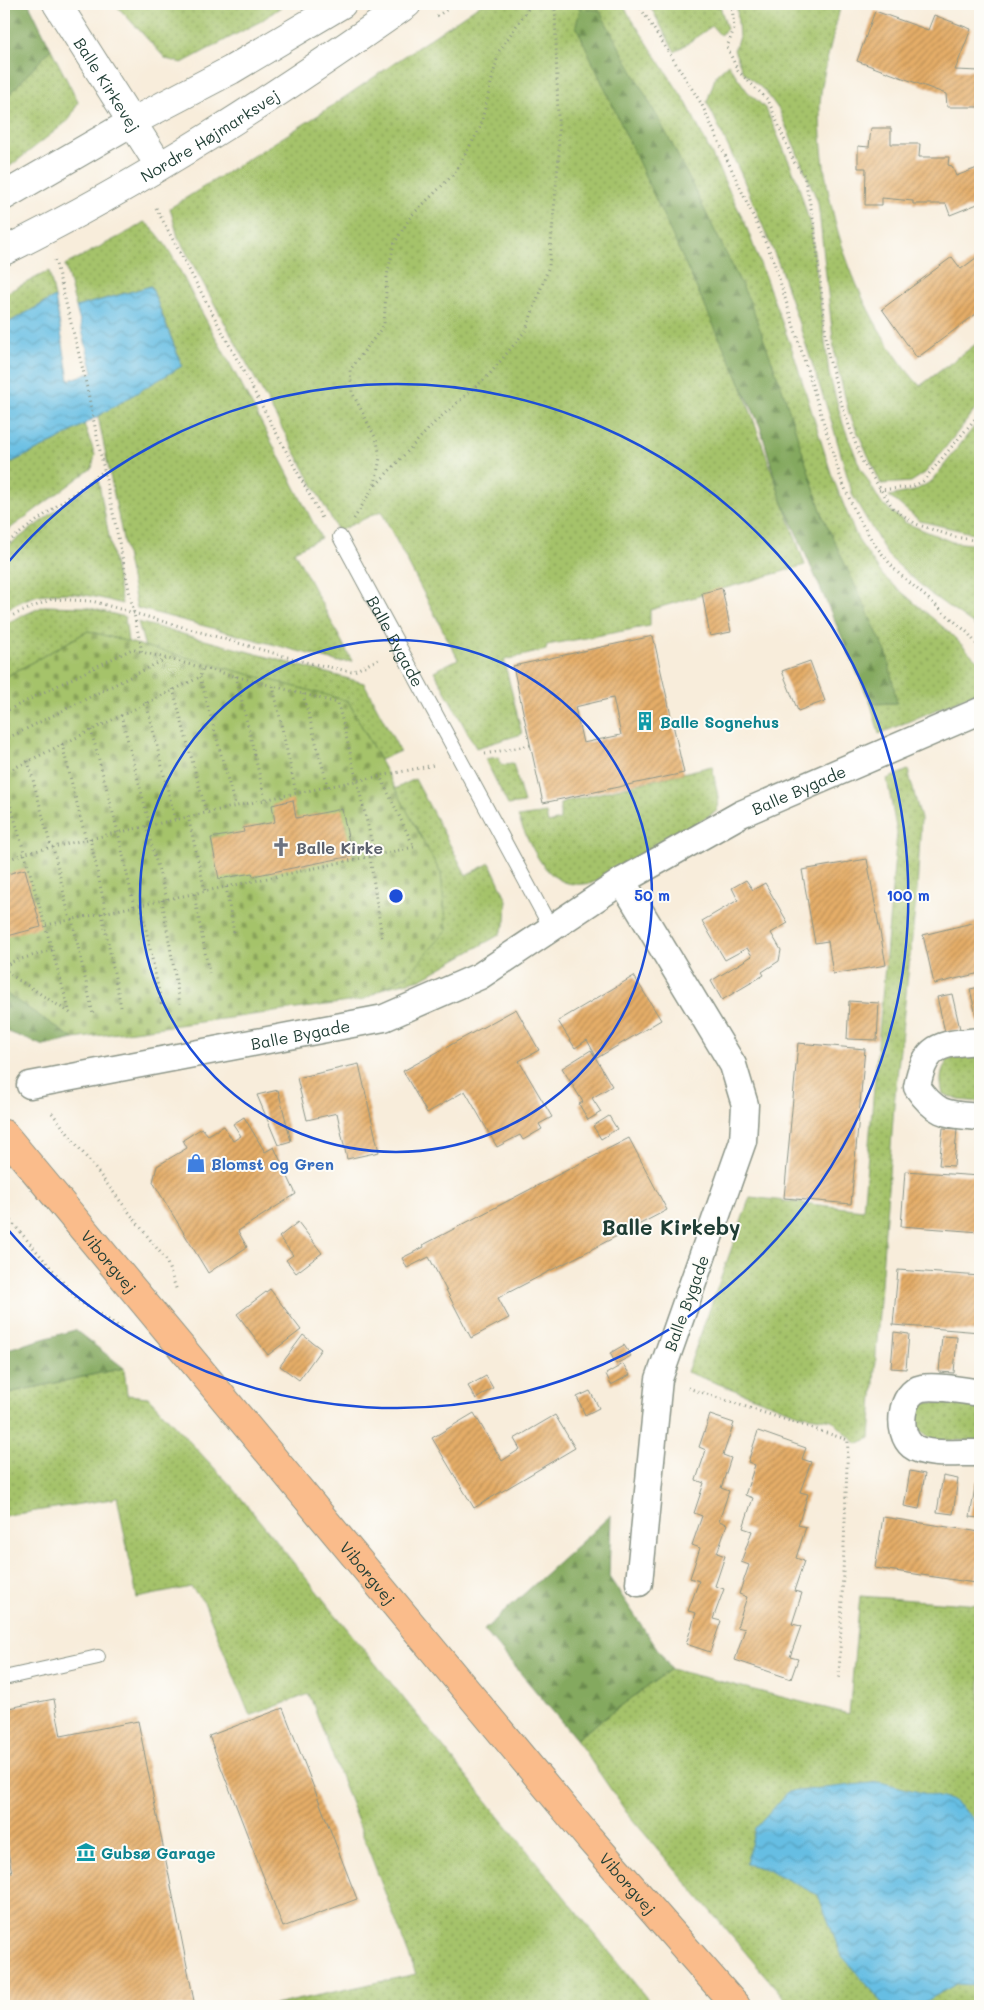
<svg xmlns="http://www.w3.org/2000/svg" width="984" height="2010" viewBox="0 0 984 2010" font-family="Mali,sans-serif">
<style>
.grass{fill:url(#grass-dots);stroke:#62804f}
.forest{fill:url(#forest-firs);stroke:#527349}
.cemetery{fill:url(#cemetery-stones);stroke:#62804f}
.water{fill:url(#water-waves);stroke:#427e8c}
.building{fill:url(#building-hatch);fill-rule:evenodd}
.lines{fill:none;stroke-linecap:round;stroke-linejoin:round}
.service-casing{stroke:#8c9588;stroke-width:16}
.minor-casing{stroke:#8c9588;stroke-width:29}
.tertiary-casing{stroke:#8c9588;stroke-width:30}
.primary-casing{stroke:#8c9588;stroke-width:30}
.path{stroke:#8c9588;stroke-width:3;stroke-dasharray:1 4;stroke-linecap:butt}
.service{stroke:#fff;stroke-width:14}
.minor{stroke:#fff;stroke-width:26}
.tertiary{stroke:#fff;stroke-width:28}
.primary{stroke:#fabc8b;stroke-width:28}
.ring{fill:none;stroke:#1d4ed8;stroke-width:2.5}
.labels{text-anchor:middle;dominant-baseline:central;stroke-width:4;stroke-linejoin:round;paint-order:stroke}
.street-label{font-size:16px;fill:#1f3d34;stroke:#fdfcf7}
.culture-label{font-size:16px;font-weight:bold;fill:#0d838f;stroke:#fdfcf7;text-anchor:start}
.worship-label{font-size:16px;font-weight:bold;fill:#5b616d;stroke:#fdfcf7;text-anchor:start}
.shop-label{font-size:16px;font-weight:bold;fill:#366cbe;stroke:#fdfcf7;text-anchor:start}
.district-label{font-size:21px;font-weight:bold;fill:#1f3d34;stroke:#fdfcf7}
.centre{fill:#1d4ed8;stroke:#fdfcf7;stroke-width:2.5}
.ring-label{font-size:15px;text-anchor:middle;font-weight:bold;fill:#1d4ed8;stroke:#fdfcf7;stroke-width:4;stroke-linejoin:round;paint-order:stroke}
</style>
<defs>
<pattern id="grass-dots" width="8" height="8" patternUnits="userSpaceOnUse" patternTransform="scale(1.25)"><rect width="8" height="8" fill="#a5c36a"/><path d="M2 2h.1M6 6h.1" fill="none" stroke="#86a058" stroke-width="1.8" stroke-linecap="round"/></pattern>
<pattern id="forest-firs" width="22" height="20" patternUnits="userSpaceOnUse" patternTransform="scale(1.25)"><rect width="22" height="20" fill="#84a95e"/><path d="M5 1l3.5 6h-7zM16 11l3.5 6h-7z" fill="#6b8b4e"/></pattern>
<pattern id="cemetery-stones" width="16" height="16" patternUnits="userSpaceOnUse" patternTransform="scale(1.25)"><rect width="16" height="16" fill="#a5c36a"/><path d="M2 7V4a2 2 0 0 1 4 0v3zM10 15v-3a2 2 0 0 1 4 0v3z" fill="#86a058"/></pattern>
<pattern id="water-waves" width="16" height="10" patternUnits="userSpaceOnUse" patternTransform="scale(1.25)"><rect width="16" height="10" fill="#66bee3"/><path d="M0 5q4-4 8 0t8 0" fill="none" stroke="#539cb9"/></pattern>
<pattern id="building-hatch" width="6" height="6" patternUnits="userSpaceOnUse" patternTransform="scale(1.25)"><rect width="6" height="6" fill="#e5ad68"/><path d="M-1 1l2-2M0 6l6-6M5 7l2-2" fill="none" stroke="#b98e56"/></pattern>
</defs>
<rect width="100%" height="100%" fill="#fdfcf7"/>
<filter id="ink" filterUnits="userSpaceOnUse"><feTurbulence type="fractalNoise" baseFrequency=".02" numOctaves="2"/><feDisplacementMap in="SourceGraphic" scale="10" xChannelSelector="R" yChannelSelector="G"/><feConvolveMatrix kernelMatrix="1 2 1 2 8 2 1 2 1" color-interpolation-filters="sRGB"/></filter>
<filter id="wash" filterUnits="userSpaceOnUse"><feTurbulence type="fractalNoise" baseFrequency=".0096" numOctaves="4" result="noise"/><feDisplacementMap in="SourceGraphic" scale="20" xChannelSelector="R" yChannelSelector="G"/><feGaussianBlur stdDeviation="1.12" result="paint"/><feColorMatrix in="noise" values="0 0 0 0 0 0 0 0 0 0 0 0 0 0 0 0 0 1.4 0 .05"/><feComposite in="paint" operator="in"/></filter>
<g filter="url(#wash)">
<rect width="100%" height="100%" fill="#f8eddb"/>
<path class="grass" d="M115,4H285L261,21L182,63L166,59Z
M481,4H622L687,104L745,223L793,352L832,476L858,540L883,576L950,633L978,661L980,666V691L879,734L871,704L896,703L823,517L772,361L738,376L805,565L650,610V626L547,645L546,650L504,660L522,734L476,748L434,671L458,659L381,511L338,531L178,237L170,208L320,114Z
M649,4L720,6L727,29L720,35L712,26L675,52Z
M741,4H841C834,34 819,83 820,112C821,206 856,316 920,386L980,341V404L925,473L911,482L881,484L849,413L835,357L818,202L779,110L766,92L743,72L734,50L739,37L737,9Z
M51,49L78,102L69,120L4,171V100Z
M728,64L747,91L766,109L797,180L811,228L829,374L843,424L860,467L881,503L906,523L952,542L980,545V635L974,625L932,595L888,556L853,496L832,423L780,267L742,176L707,102L716,75Z
M144,222C165,234 183,278 195,300C239,379 280,458 321,538L294,551L352,661L339,662L137,608L98,416L182,365L151,286L76,307L65,265L130,231Z
M49,271L55,297L4,325V294Z
M980,419V535L920,521L889,496L914,491L932,481Z
M84,424L95,455L92,468L4,533V466L56,441Z
M98,479L122,604C95,596 69,590 40,595C28,597 15,605 4,610V549Z
M44,606L86,607L125,617L128,642L88,631L4,678V624Z
M138,622L364,683L400,751L380,760L348,701L145,647Z
M498,757L501,765L513,764L524,803L508,805L485,759Z
M712,766L718,797L717,811L609,877C553,901 538,862 518,817L546,813L548,823L560,820V804L571,800Z
M908,770L921,819L917,891L894,1105L870,1438L857,1444L832,1420L798,1414L687,1372L750,1197L863,1210L897,833L887,779Z
M415,779L466,875L490,863L507,900L506,921L499,935L421,979L384,988L409,974L441,874L395,789Z
M980,1056V1102L959,1100L943,1094C939,1079 941,1072 948,1059Z
M124,1368L127,1395L148,1397L233,1488L653,2006H270L416,1974L309,1694L250,1716L204,1602L191,1587L137,1598L117,1496L112,1499L4,1516V1394Z
M925,1402L980,1406V1441L933,1440L918,1430L916,1408Z
M860,1596L980,1605V2006H791L627,1813L576,1739L671,1669L849,1714Z"/>
<path class="forest" d="M4,4H29L51,49L4,100Z
M580,8L599,10L672,144L750,302L784,394L823,517L887,654L897,703L871,704L780,496L760,426L576,26Z
M4,992L74,1039L44,1046L6,1031L4,1029Z
M75,1330L124,1368L4,1394V1350Z
M611,1515L609,1577L671,1669L576,1739L484,1630Z"/>
<path class="cemetery" d="M88,631L348,701L441,874L447,930L409,974L363,1000L74,1039L4,992V678Z"/>
<path class="water" d="M151,286L182,366L56,441L4,466V325L55,297L69,380L93,372L76,307Z
M880,1782L954,1801L977,1822L980,1840V1985L956,1984L918,2006H892L883,2003L842,1956L818,1895L766,1869L746,1864L755,1829L788,1792Z"/>
<g id="blocks">
<path class="building" d="M875,11L928,30L934,15L971,29L955,70L980,71V107H947L946,94L857,61Z
M871,128H891V144H920L919,157H949L948,165L952,166L956,176L980,167V203L950,215L946,204H913V201L882,198V205H865L866,168H858V146L869,147Z
M980,255V311L917,358L882,309L952,257L961,269Z
M722,588L731,632L710,636L702,593Z
M653,636L684,773L543,803L513,666ZM613,698L621,735L583,743L575,707Z
M810,661L825,701L798,711L782,671Z
M293,800L296,818L342,809L352,856L253,876L252,873L219,879L211,838L244,832L243,828L275,822L272,805Z
M867,859L886,965L833,974L828,941L815,943L802,870Z
M25,869L41,927L4,937V875Z
M746,880L753,890L765,883L788,923L771,933L781,950L779,961L762,972L764,975L722,1000L711,981L752,956L747,948L725,960L702,921L738,900L732,888Z
M980,921V973L934,984L923,935Z
M634,976L661,1020L597,1058L587,1040L575,1048L558,1021Z
M980,987V1024H978L970,989Z
M952,994L960,1029L945,1032L937,997Z
M849,1001L879,1003L877,1040L847,1039Z
M516,1009L539,1050L519,1061L552,1117L539,1124L542,1129L523,1140L520,1135L497,1147L465,1091L427,1113L403,1071Z
M798,1043L865,1049L851,1204L784,1198Z
M591,1050L612,1086L592,1098L601,1112L588,1120L579,1104L583,1102L562,1068Z
M359,1064L379,1152L347,1159L337,1113L307,1120L297,1078Z
M278,1090L291,1141L278,1145L257,1095Z
M609,1116L617,1129L601,1139L593,1126Z
M244,1117L265,1152L274,1147L296,1194L238,1231L247,1247L208,1273L153,1182L157,1166L187,1148L183,1140L202,1128L208,1135L224,1126L233,1141L241,1136L233,1124Z
M943,1128L957,1129L954,1166L939,1165Z
M629,1138L667,1210L498,1298L509,1318L471,1338L429,1257L407,1268L402,1258L424,1247L423,1245Z
M905,1171L980,1176V1232L901,1226Z
M298,1222L322,1253L296,1273L286,1260L293,1255L279,1237Z
M898,1270L980,1276V1332L893,1325Z
M270,1289L301,1330L268,1355L237,1314Z
M894,1332L909,1334L906,1369L891,1368Z
M303,1335L321,1349L299,1380L280,1366Z
M942,1336L957,1337L954,1373L939,1372Z
M624,1345L631,1356L616,1364L610,1353Z
M623,1364L630,1375L611,1385L606,1374Z
M486,1376L493,1388L476,1399L468,1386Z
M590,1391L599,1408L585,1415L577,1397Z
M474,1413L502,1461L520,1449L514,1439L555,1415L575,1448L474,1508L432,1438Z
M710,1415L734,1423L723,1455L731,1458L721,1488L729,1491L719,1521L727,1524L717,1553L725,1556L715,1586L724,1589L713,1619L721,1621L710,1652L686,1644L696,1613L688,1611L699,1581L690,1578L700,1548L692,1545L702,1516L694,1513L704,1483L696,1480L706,1450L699,1447Z
M758,1431L806,1448L802,1459L811,1462L800,1492L808,1494L798,1525L806,1527L796,1558L804,1561L794,1591L802,1593L792,1624L801,1626L790,1657L798,1659L791,1679L735,1660L745,1629L737,1627L747,1597L739,1594L749,1565L741,1562L752,1531L743,1528L753,1498L745,1495L755,1465L748,1462Z
M910,1471L925,1474L919,1509L904,1506Z
M943,1476L958,1479L953,1514L937,1512Z
M976,1481L980,1482V1518L970,1517Z
M883,1517L980,1532V1552L975,1583L875,1568Z
M54,1699L61,1736L138,1721L195,2006H4V1874L12,1873L4,1831V1709Z
M283,1708L357,1899L283,1927L209,1736Z"/>
</g>
</g>
<g filter="url(#ink)">
<use href="#blocks" fill-opacity="0" stroke="#8c9588" stroke-width="1"/>
<g class="lines">
<g class="service-casing">
<g id="service">
<path id="s1" d="M340,537L551,928"/>
<path d="M4,1678L98,1657"/>
</g>
</g>
<g class="minor-casing">
<g id="minor">
<path d="M622,881L733,1065L745,1105L743,1141L659,1379L639,1583"/>
<path d="M980,1041C942,1044 925,1043 917,1087C937,1116 947,1114 980,1117"/>
<path id="s2" d="M30,1085L384,1018L480,976L622,881L741,814L980,711"/>
<path d="M980,1393C966,1391 935,1385 922,1388C900,1392 896,1433 912,1446C926,1457 962,1452 980,1453"/>
</g>
</g>
<g class="tertiary-casing">
<g id="tertiary">
<path id="s3" d="M57,4L159,165"/>
<path d="M4,196L132,122L231,70L342,4"/>
<path id="s4" d="M4,251C145,182 279,94 407,4"/>
</g>
</g>
<g class="primary-casing">
<g id="primary">
<path id="s5" d="M4,1134L589,1838L736,2006"/>
</g>
</g>
<path class="path" d="M638,4L701,103L773,259L841,479L857,516L875,545L896,571L968,633L980,649
M732,4L734,29L727,47L738,71L768,100L794,162L804,175L814,223L828,355L843,409L862,461L893,508L916,524L955,537L980,541
M437,16L455,4
M156,208L323,520
M55,260L84,374L142,652L338,703L375,855
M376,485L436,421L488,376L526,330L549,266L559,154L555,4
M879,490L912,487L923,481L980,413
M354,519L375,484L380,458L377,441L352,392L350,370L384,325L387,276L394,244L411,216L454,174L480,128L499,51L528,9L534,4
M4,545L104,471
M4,619L52,599L92,601L301,661L352,672L379,659
M236,676L265,799
M200,677L235,806
M273,686L296,793
M173,689L206,812
M303,694L328,787
M146,702L175,819
M4,712L132,649L142,652
M121,715L150,825
M91,730L118,832L134,906
M4,740L166,659
M62,744L86,840
M485,754L530,745
M28,761L51,847
M4,773L200,677L203,667
M4,782L70,1013
M283,803L282,796L434,765
M188,816L205,891
M146,826L167,899
M90,838L106,912
M53,847L70,920
M370,857L382,938
M4,861L26,853L282,796
M226,887L234,933
M194,894L209,973
M162,900L180,1004
M141,905L162,1007
M102,913L121,1007
M72,919L93,1014
M46,925L414,847L381,778
M52,950L11,962L5,967L8,973L70,1013
M4,1055L10,1062
M52,1113L166,1260L177,1291
M4,1213L79,1301L124,1330
M688,1388L848,1440L839,1678"/>
<use href="#service" class="service"/>
<use href="#minor" class="minor"/>
<use href="#tertiary" class="tertiary"/>
<use href="#primary" class="primary"/>
</g>
</g>
<g class="ring">
<circle cx="396" cy="896" r="256"/>
<path d="M4 567A512 512 0 1 1 4 1225"/>
</g>
<defs>
<g id="building-bare" transform="scale(1.5)"><path d="M-4-6H4V6H1V3H-1V6H-4ZM-2.5-4.3h1.7v1.8h-1.7ZM.8-4.3h1.7v1.8H.8ZM-2.5-1h1.7V.8h-1.7ZM.8-1h1.7V.8H.8Z" fill="#0f9aa8" stroke="#fdfcf7" stroke-width="2.5" paint-order="stroke"/></g>
<g id="church-bare" transform="scale(1.5)"><path d="M-1.2-6h2.4v3.5h3.3v2.4h-3.3V6h-2.4V-.1h-3.3v-2.4h3.3Z" fill="#6b7280" stroke="#fdfcf7" stroke-width="2.5" paint-order="stroke"/></g>
<g id="shop-bare" transform="scale(1.5)"><path d="M-5-2.5h2.3a2.7 3.5 0 0 1 5.4 0H5L5.5 6h-11ZM-1.5-2.5h3a1.5 2.3 0 0 0-3 0Z" fill="#3f7fe0" stroke="#fdfcf7" stroke-width="2.5" paint-order="stroke"/></g>
<g id="museum-bare" transform="scale(1.5)"><path d="M0-6L6-3V-2H-6V-3ZM-5-1h2V3h-2ZM-1-1h2V3h-2ZM3-1h2V3H3ZM-6 4H6V6H-6Z" fill="#0f9aa8" stroke="#fdfcf7" stroke-width="2.5" paint-order="stroke"/></g>
</defs>
<g fill-rule="evenodd">
<use href="#building-bare" x="645" y="721"/>
<use href="#church-bare" x="281" y="847"/>
<use href="#shop-bare" x="196" y="1163"/>
<use href="#museum-bare" x="86" y="1852"/>
</g>
<g class="labels">
<g class="street-label">
<text stroke="none"><textPath href="#s3" startOffset="95">Balle Kirkevej</textPath></text>
<text stroke="none"><textPath href="#s4" startOffset="236">Nordre Højmarksvej</textPath></text>
<text stroke="none"><textPath href="#s1" startOffset="118">Balle Bygade</textPath></text>
<text stroke="none"><textPath href="#s2" startOffset="835">Balle Bygade</textPath></text>
<text stroke="none"><textPath href="#s2" startOffset="275">Balle Bygade</textPath></text>
<text stroke="none"><textPath href="#s5" startOffset="165">Viborgvej</textPath></text>
<text transform="translate(686 1303) rotate(-70)">Balle Bygade</text>
<text stroke="none"><textPath href="#s5" startOffset="570">Viborgvej</textPath></text>
<text stroke="none"><textPath href="#s5" startOffset="975">Viborgvej</textPath></text>
</g>
<g class="culture-label">
<text x="660" y="721">Balle Sognehus</text>
<text x="101" y="1852">Gubsø Garage</text>
</g>
<g class="worship-label">
<text x="296" y="847">Balle Kirke</text>
</g>
<g class="shop-label">
<text x="211" y="1163">Blomst og Gren</text>
</g>
<g class="district-label">
<text x="671" y="1226">Balle Kirkeby</text>
</g>
</g>
<circle cx="396" cy="896" r="8" class="centre"/>
<g class="ring-label">
<text x="652" y="901">50 m</text>
<text x="908" y="901">100 m</text>
</g>
<rect width="984" height="2010" fill="none" stroke="#fdfcf7" stroke-width="20"/>
</svg>
